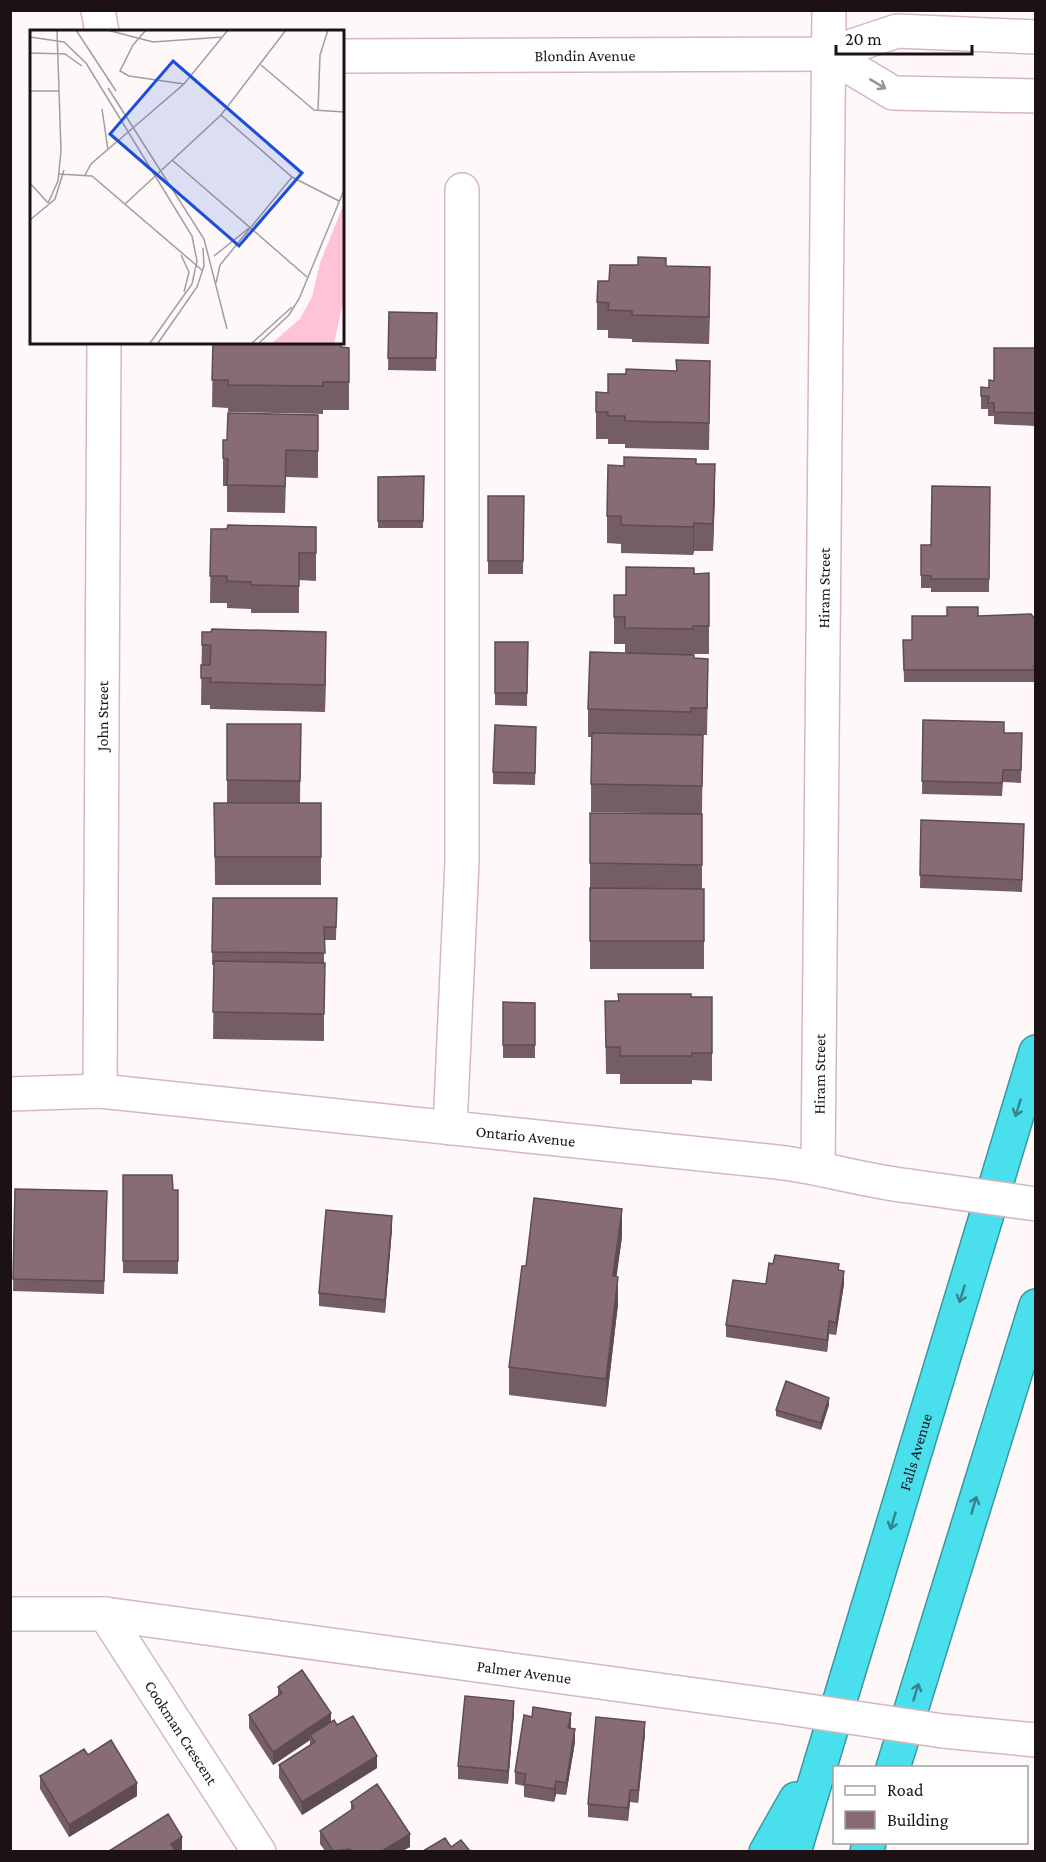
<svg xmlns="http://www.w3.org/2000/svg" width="1046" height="1862" viewBox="0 0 1046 1862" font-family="'Crimson Pro',serif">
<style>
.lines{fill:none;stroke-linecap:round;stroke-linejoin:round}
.minor-casing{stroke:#d5b7bf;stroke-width:36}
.highway-casing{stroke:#3a97a1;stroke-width:36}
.minor{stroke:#fff;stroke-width:33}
.highway{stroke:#4adfed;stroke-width:33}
.minor-bridge-casing{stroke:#d5b7bf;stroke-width:36;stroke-linecap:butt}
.minor-bridge{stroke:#fff;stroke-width:33}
.wall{fill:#745d64}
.shaded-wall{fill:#5e4c51}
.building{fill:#876c74;stroke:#5e4c51;stroke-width:1.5}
.oneway{stroke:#999496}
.oneway2{stroke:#35838c}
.labels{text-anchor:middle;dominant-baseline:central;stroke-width:6;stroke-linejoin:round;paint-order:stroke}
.street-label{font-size:16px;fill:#1c1215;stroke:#fff}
.inset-road{fill:none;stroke:#a49c9e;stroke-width:1.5}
.view{fill:#1d4ed8;fill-opacity:0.15;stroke:#1d4ed8;stroke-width:3}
.inset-edge{fill:none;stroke:#1c1215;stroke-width:3}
</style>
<rect width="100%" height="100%" fill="#fef8f9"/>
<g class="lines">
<g class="minor-casing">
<g id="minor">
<path d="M98,10L102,32"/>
<path d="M828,54L893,93L1036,96"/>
<path id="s1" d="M342,56L828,54L897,31L1036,37"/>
<path id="s2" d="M100,1091L104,342"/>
<path id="s3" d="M10,1094L100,1091L777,1162C821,1167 864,1181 909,1186"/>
<path d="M450,1128L462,862V190"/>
<path id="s4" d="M818,1167L829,10"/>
<path id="s5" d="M10,1614H105L782,1707"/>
<path id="s6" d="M105,1614L259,1852"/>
<path d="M943,1731L1036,1740"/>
</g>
</g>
<g class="highway-casing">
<g id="highway">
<path d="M893,1768L1036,1306"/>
<path d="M766,1852L796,1799"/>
<path id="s7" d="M794,1852L1036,1052"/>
<path d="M867,1852L869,1842"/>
</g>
</g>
<use href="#minor" class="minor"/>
<use href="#highway" class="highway"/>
<g class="minor-bridge-casing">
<path id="minor-bridge" d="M909,1186L1036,1204
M782,1707L943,1731"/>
</g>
<use href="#minor-bridge" class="minor-bridge"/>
</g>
<path class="wall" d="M666,266L710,294L709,344L632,342V339L608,338V330H597V302L609,281Z
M389,312L437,313L436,371L388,370Z
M213,342L349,348V410H323V414L228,412V408L212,407Z
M1035,348V426L994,424V416H988V409H981V396L989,388L994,381Z
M710,388L709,450L625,448V444H608V439H596V412L608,393Z
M318,415V478L286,477L285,513L227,512V486H223V440H227Z
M696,464L715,492L713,551H694L693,555L621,553V544L607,543V516L624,466Z
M424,476L423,528H378V477Z
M990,487L989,592H931V588H921V545H931Z
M488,496H524L523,574H488Z
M316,527V581L299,580V613H251V609L227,608V603H210L211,529Z
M709,573V654H693L694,658L708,686L707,735H703L702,814L591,812V737H588V709L625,653V644H614V617L626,595L694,574Z
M978,616L1035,618V679H1034V682H904L903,640H912Z
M202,632L326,660L325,712L210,709V705H201Z
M495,642H528L527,706L495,705Z
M923,720L1004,733H1022L1021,783L1003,782L1002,796L922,794Z
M227,724H301L300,803H321V885H215L214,803H227Z
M536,740L535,785L493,784V772Z
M590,813L702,814V889H704V969H590Z
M921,820L1024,837L1022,892L920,888Z
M213,898H337L336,940H324V1041L213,1039L214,965H212Z
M691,997H712V1081L692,1080V1084H620V1074H606L605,1001H618Z
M503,1002L535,1003V1058H503Z
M123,1175L173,1190H178V1274L123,1273Z
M15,1189L107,1191L104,1294L13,1291Z
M392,1229L385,1313L319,1306V1293Z
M622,1237L616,1276L618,1304L606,1407L509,1395V1367L526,1266Z
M839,1270L844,1284L836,1335L829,1334L827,1352L726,1337V1325L766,1284Z
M829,1405L821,1430L776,1416V1410Z
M278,1687L331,1722L337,1725L377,1768L302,1815L279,1778V1765L310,1745V1740L273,1765L249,1728V1715L278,1696Z
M514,1713L508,1784L458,1779V1766Z
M571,1726V1729L575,1742L566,1795L556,1794L554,1802L524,1797V1786L515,1784V1772Z
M645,1734L638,1803L630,1802L628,1821L588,1817V1804Z
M88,1755L137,1796L69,1837L40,1789V1776Z
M351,1802L410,1847L402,1851H325L320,1844V1831L351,1810Z"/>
<path class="shaded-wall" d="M710,267V294L709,344V317Z
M715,464V492L713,551V524Z
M694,523V551L693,555V527Z
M326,632V660L325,712V685Z
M622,1209V1237L613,1303V1276Z
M392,1216V1229L385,1313V1300Z
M844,1271V1284L836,1335V1323Z
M618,1277V1304L606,1407V1379Z
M829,1321V1334L827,1352V1340Z
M829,1398V1405L821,1430V1423Z
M514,1701V1713L508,1784V1771Z
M331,1713V1726L310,1735V1740L273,1765V1752Z
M571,1713V1726L568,1741V1728Z
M645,1722V1734L638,1803V1790Z
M575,1729V1742L566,1795V1783Z
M377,1756V1768L302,1815V1802Z
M556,1781V1794L554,1802V1789Z
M137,1783V1796L69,1837V1825Z
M630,1790V1802L628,1821V1808Z
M410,1834V1847L402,1851H382Z
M182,1837V1850L180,1851H171V1844Z"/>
<path class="building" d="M638,257L666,258V266L710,267L709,317L632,315V311L608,310L609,303L597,302L598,281H609L610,265H638Z
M389,312L437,313L436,358H388Z
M213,342H341V347L349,348V382H323V386L228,385V380H212Z
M994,348H1035V413L994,412V403H988L989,396H981V387L989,388V380L994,381Z
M676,360L710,361L709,423L625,421V416H608V412H596V392L608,393V374H626V369L677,371Z
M228,413L318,415V451L286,450L285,486L227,485L228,459L223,458V440H227Z
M624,457L696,459V464H715L713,524L694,523L693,527L621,525V516H607L608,465L624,466Z
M424,476L423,521H378V477Z
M932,486L990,487L989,579H931V576L921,575V545H931Z
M488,496H524L523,561H488Z
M228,525L316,527V553H299V586L251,585V582L227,581V576H210L211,529H227Z
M626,567L694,568V574L709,573V626H693V629L625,628V617H614V595H626Z
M947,607H978V616L1031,614L1034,618H1035V666H1034V670H904L903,640H912V616H947Z
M212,629L326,632L325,685L210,682L211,678H201V665H210L211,645H202V632H211Z
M495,642H528L527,693H495Z
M590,652L694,655V658L708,659L707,708H691V712L588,709Z
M923,720L1004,722V733H1022L1021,770H1003L1002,783L922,781Z
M227,724H301L300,781L227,780Z
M495,725L536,727L535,773L493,772Z
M592,733L703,735L702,786L591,784Z
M214,803H321V857H215Z
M590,813L702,814V865L590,863Z
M921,820L1024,824L1022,880L920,875Z
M590,888L704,889V941H590Z
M213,898H337L336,927H324L325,953L212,952Z
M214,961L325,963L324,1014L213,1012Z
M618,994H691V997H712V1053H692V1056H620V1047H606L605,1001H619Z
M503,1002L535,1003V1045H503Z
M123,1175H172L173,1190H178V1261H123Z
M15,1189L107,1191L104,1281L13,1279Z
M534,1198L622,1209L613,1276L618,1277L606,1379L509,1367L522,1266H526Z
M326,1210L392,1216L385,1300L319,1293Z
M775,1255L839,1264L838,1270L844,1271L836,1323L829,1321L827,1340L726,1325L733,1280L766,1284L769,1263L773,1264Z
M786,1381L829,1398L821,1423L776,1410Z
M302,1670L331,1713L273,1752L249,1715L282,1693L278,1687Z
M465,1696L514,1701L508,1771L458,1766Z
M533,1707L571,1713L568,1728L575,1729L566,1783L556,1781L554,1789L524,1784L526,1774L515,1772L524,1715L532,1717Z
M353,1716L377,1756L302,1802L279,1765L315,1742L310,1735L334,1720L337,1725Z
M596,1717L645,1722L638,1790H630L628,1808L588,1804Z
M111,1740L137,1783L69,1825L40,1776L84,1749L88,1755Z
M377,1784L410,1834L382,1851H351L350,1849L333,1851L320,1831L354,1808L351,1802Z
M168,1814L182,1837L171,1844L175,1851H109Z
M445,1838L451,1847L461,1840L470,1851H423Z"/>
<defs><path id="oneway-shaft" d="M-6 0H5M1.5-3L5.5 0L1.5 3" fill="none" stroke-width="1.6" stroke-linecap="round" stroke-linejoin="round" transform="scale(1.5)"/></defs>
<use class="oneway" href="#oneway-shaft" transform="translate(878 84) rotate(31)"/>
<g class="oneway2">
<use href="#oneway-shaft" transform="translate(1018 1108) rotate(107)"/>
<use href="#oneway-shaft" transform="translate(962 1294) rotate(107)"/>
<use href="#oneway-shaft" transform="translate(974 1505) rotate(-73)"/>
<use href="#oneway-shaft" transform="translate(893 1521) rotate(107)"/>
<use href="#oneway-shaft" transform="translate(916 1692) rotate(-73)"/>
</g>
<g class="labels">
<g class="street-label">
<text stroke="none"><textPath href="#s1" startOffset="243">Blondin Avenue</textPath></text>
<text stroke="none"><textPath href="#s4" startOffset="579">Hiram Street</textPath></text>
<text stroke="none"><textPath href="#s2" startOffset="375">John Street</textPath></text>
<text stroke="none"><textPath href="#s4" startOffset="93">Hiram Street</textPath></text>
<text stroke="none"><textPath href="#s3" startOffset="518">Ontario Avenue</textPath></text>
<text stroke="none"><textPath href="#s7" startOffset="418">Falls Avenue</textPath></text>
<text stroke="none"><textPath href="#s5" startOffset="518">Palmer Avenue</textPath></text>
<text stroke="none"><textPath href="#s6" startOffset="141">Cookman Crescent</textPath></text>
</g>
</g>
<g transform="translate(30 30)">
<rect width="314" height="314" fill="#fef8f9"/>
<path d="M313,176V273L304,313H242L270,289L282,267L290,233Z" fill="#fec4d6"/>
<path class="inset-road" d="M46,0L86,61M77,0L123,12L193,7M116,0L103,15L90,41L99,46L154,54M0,7L34,12L56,33L162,206L167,231L162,254L120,313M0,23L35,24L52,36M231,35L284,80L314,82M78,58L174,209L197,299M0,61H29M72,79L78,120M288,81L290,25L298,0M191,85L262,147L309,171M142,130L277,247M29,144L62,146L173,241M55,145L61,134L154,54L198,0M0,153L18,173M18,173L28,151L31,121L27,0M95,174L191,85L256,0M0,190L25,169L34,140M151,225L159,242L154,262M184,226L219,198M190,235L262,147M186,253L190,235M128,313L167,257L174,236L173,218M222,313L262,277M229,313L259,285L269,269L314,160"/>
<path class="view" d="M143,31L272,143L209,216L80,104Z"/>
<rect width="314" height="314" class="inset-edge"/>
</g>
<rect width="1046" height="1862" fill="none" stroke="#1c1215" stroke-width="24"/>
<rect x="833" y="1766" width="195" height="78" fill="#ffffff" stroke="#a4a0a1" stroke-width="1.5"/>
<rect x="845" y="1786" width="30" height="9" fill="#ffffff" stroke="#a4a0a1" stroke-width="1.5"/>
<text x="887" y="1796" font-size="18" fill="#1c1215">Road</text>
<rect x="845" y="1811" width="30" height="18" fill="#876c74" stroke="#a4a0a1" stroke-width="1.5"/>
<text x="887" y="1826" font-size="18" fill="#1c1215">Building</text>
<path d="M836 45v9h136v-9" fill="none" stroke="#1c1215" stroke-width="3"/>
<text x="845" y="45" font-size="18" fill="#1c1215" stroke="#ffffff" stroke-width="4.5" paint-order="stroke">20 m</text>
</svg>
